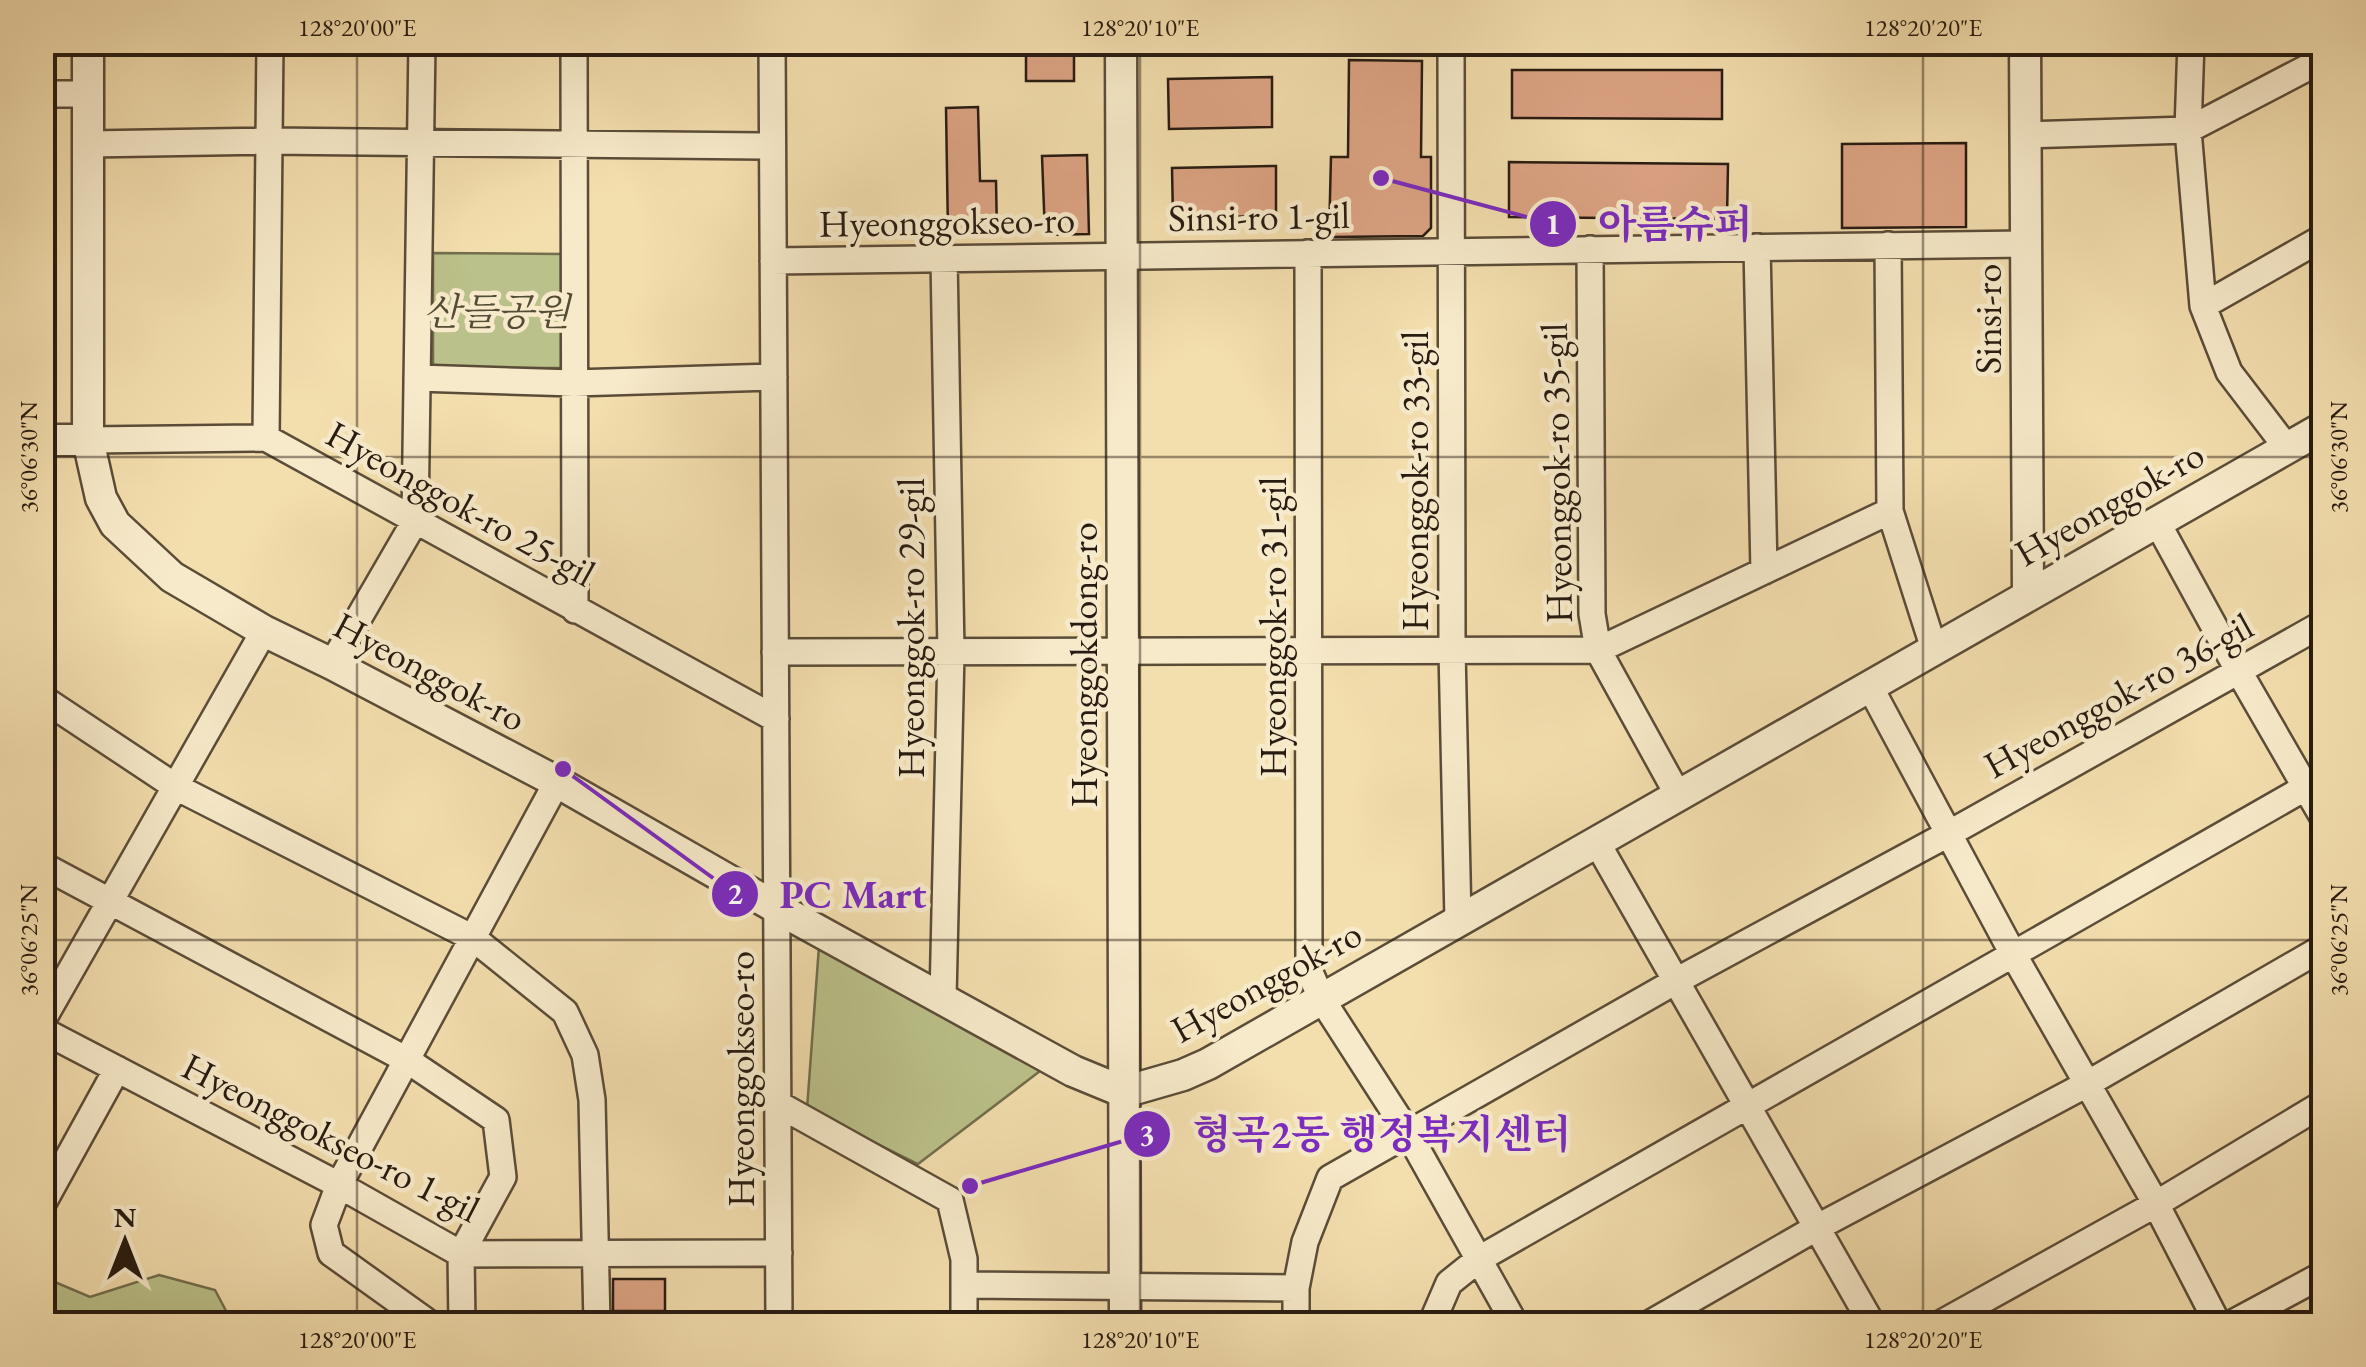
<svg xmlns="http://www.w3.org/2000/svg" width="2366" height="1367" viewBox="0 0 2366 1367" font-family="'EB Garamond','Noto Serif KR',serif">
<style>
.green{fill:#bbc18a;stroke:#726e4e;stroke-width:2.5}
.building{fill:#dca384;stroke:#281b11;stroke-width:2.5}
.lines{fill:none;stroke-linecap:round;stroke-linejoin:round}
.minor-casing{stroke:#5b4c38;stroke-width:30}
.tertiary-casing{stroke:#5b4c38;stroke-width:35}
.minor{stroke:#f7eaca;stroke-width:25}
.tertiary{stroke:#f7eaca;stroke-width:30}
.ticks{fill:none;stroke:#281b11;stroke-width:2.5;stroke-opacity:0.45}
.labels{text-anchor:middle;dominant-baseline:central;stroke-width:9;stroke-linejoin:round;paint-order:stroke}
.street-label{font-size:38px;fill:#281b11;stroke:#f7eaca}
.park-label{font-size:38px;font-style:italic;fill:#544d35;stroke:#f7eaca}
.leader{fill:none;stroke:#7b2cbf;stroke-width:4}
.callout-dot{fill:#7b2cbf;stroke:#f7eaca;stroke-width:4}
.mark-label{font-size:30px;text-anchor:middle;font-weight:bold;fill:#fff}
.callout-label{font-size:40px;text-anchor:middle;font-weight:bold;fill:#7b2cbf;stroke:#f7eaca;stroke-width:9;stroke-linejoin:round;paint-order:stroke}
.neatline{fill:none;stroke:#281b11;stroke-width:4}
.ticks-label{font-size:25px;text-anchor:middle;fill:#281b11}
</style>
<rect width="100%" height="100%" fill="#f3deae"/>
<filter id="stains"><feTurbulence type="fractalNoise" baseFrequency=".002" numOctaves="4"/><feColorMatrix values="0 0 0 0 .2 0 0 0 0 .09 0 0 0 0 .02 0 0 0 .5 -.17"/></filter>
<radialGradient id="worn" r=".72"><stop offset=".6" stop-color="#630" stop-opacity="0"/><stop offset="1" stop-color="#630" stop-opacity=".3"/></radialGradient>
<path class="green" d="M433,253L561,254V368H433Z
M819,946L1044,1068L918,1164L807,1109Z
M159,1275L215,1290L233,1324H43V1277L90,1297Z"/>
<path class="building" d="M1026,42H1074V81H1026Z
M1349,60L1422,61L1421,157H1431V228L1423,236L1329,237L1331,157H1348Z
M1512,70H1722V119L1512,118Z
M1272,77V127L1169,129L1168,79Z
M978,107L980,181H996L997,234L948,235L946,108Z
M1966,143V227L1842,228V144Z
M1087,155L1089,234L1045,235L1042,156Z
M1509,162L1728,164L1727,219L1509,217Z
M1276,166V216L1173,218L1172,168Z
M613,1279H665V1311H613Z"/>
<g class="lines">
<g class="minor-casing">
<path id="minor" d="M574,42L575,610
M772,42L779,1324
M1451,42L1452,650L1458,920
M2191,42L2188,130L2203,306L2229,372L2287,448
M42,94H88
M2026,135L2188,130L2324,59
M88,144L269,141L772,146
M1888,245L1890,511L1934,649
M1757,247L1764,571
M1590,249L1592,614L1598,650L1678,795
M1308,253L1309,970L1321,998L1408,1133L1515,1324
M773,261L2026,244
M2203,306L2324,237
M417,378L574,383L774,377
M266,438L270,42
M88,440L266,438L776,719
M2157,522L2238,670L2324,819
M775,652L1598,650L1890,511
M332,664L415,521L422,42
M1869,685L2012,952L2156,1204L2218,1324
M42,698L176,787L473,938L565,1012L585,1055L592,1100L597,1324
M1596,841L1872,1324
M42,865L407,1060L496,1120L503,1177L461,1254L462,1324
M943,998L951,652L944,258
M42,1021L264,631
M42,1030L339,1185L461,1254L779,1253
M778,1104L950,1200L964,1259V1324
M42,1205L117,1069
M965,1285L1296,1288
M430,1324L331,1253L324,1225L339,1185L557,782
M1296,1324V1288L1305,1242L1330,1178L1676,981L1950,833L2324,623
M1434,1324L1433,1320L1449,1283L1479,1259L2324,777
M1649,1324L1816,1228L2087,1084L2324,947
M1940,1324L2156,1204L2324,1103
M2231,1324L2324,1274"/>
</g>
<g class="tertiary-casing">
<path id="tertiary" d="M88,42V440L101,498L115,524L172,577L264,631L332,664L557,782L777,908L1073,1071L1124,1092L1183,1075L1208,1064L2324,427
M1121,42L1125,1324
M2025,42L2028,595
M42,440H88"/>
</g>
<use href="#minor" class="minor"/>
<use href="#tertiary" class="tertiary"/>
</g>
<path class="ticks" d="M357,42V1324M1140,42V1324M1923,42V1324M42,457H2324M42,940H2324"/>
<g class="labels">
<g class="street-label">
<text transform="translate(1259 216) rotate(-1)">Sinsi-ro 1-gil</text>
<text transform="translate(947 221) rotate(-1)">Hyeonggokseo-ro</text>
<text transform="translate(1987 319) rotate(-90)">Sinsi-ro</text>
<text transform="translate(1556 473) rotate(-91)">Hyeonggok-ro 35-gil</text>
<text transform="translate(1414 481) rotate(-90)">Hyeonggok-ro 33-gil</text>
<text transform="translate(461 503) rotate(29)">Hyeonggok-ro 25-gil</text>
<text transform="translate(2109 503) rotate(-30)">Hyeonggok-ro</text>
<text transform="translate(1272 627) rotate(-90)">Hyeonggok-ro 31-gil</text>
<text transform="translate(910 628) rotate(-90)">Hyeonggok-ro 29-gil</text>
<text transform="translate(1083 665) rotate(-90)">Hyeonggokdong-ro</text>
<text transform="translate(430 671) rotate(28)">Hyeonggok-ro</text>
<text transform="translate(2118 695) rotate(-29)">Hyeonggok-ro 36-gil</text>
<text transform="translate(1266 981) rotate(-29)">Hyeonggok-ro</text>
<text transform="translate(740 1079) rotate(-90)">Hyeonggokseo-ro</text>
<text transform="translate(331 1137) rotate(27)">Hyeonggokseo-ro 1-gil</text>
</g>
<g class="park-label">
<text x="497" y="311">산들공원</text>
</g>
</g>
<path class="leader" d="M1381 178L1553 224M563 769L735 894M970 1186L1147 1134"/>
<g class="callout-dot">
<circle cx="1381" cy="178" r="10"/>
<circle cx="563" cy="769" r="10"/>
<circle cx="970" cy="1186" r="10"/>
<circle cx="1553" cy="224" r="25"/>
<circle cx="735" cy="894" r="25"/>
<circle cx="1147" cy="1134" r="25"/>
</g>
<g class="mark-label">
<text x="1553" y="234">1</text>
<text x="735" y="904">2</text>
<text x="1147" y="1145">3</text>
</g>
<g class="callout-label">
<text x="1675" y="238">아름슈퍼</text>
<text x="853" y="908">PC Mart</text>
<text x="1382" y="1148">형곡2동 행정복지센터</text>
</g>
<rect width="2366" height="1367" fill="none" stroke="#f3deae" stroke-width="110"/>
<g transform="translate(125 1242)" stroke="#f7eaca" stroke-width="8" paint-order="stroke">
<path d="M0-8L18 38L0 25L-18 38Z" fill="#281b11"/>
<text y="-15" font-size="28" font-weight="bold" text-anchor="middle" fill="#281b11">N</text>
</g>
<rect x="55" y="55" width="2256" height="1257" class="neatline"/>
<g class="ticks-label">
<text x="357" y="36">128°20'00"E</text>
<text x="1140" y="36">128°20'10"E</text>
<text x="1923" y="36">128°20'20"E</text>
<text transform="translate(28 457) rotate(-90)" y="9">36°06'30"N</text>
<text transform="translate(2338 457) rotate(-90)" y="9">36°06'30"N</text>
<text transform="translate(28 940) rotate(-90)" y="9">36°06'25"N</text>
<text transform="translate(2338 940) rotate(-90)" y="9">36°06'25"N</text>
<text x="357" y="1348">128°20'00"E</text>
<text x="1140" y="1348">128°20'10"E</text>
<text x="1923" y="1348">128°20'20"E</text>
</g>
<rect width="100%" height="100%" filter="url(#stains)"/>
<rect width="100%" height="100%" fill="url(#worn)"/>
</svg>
